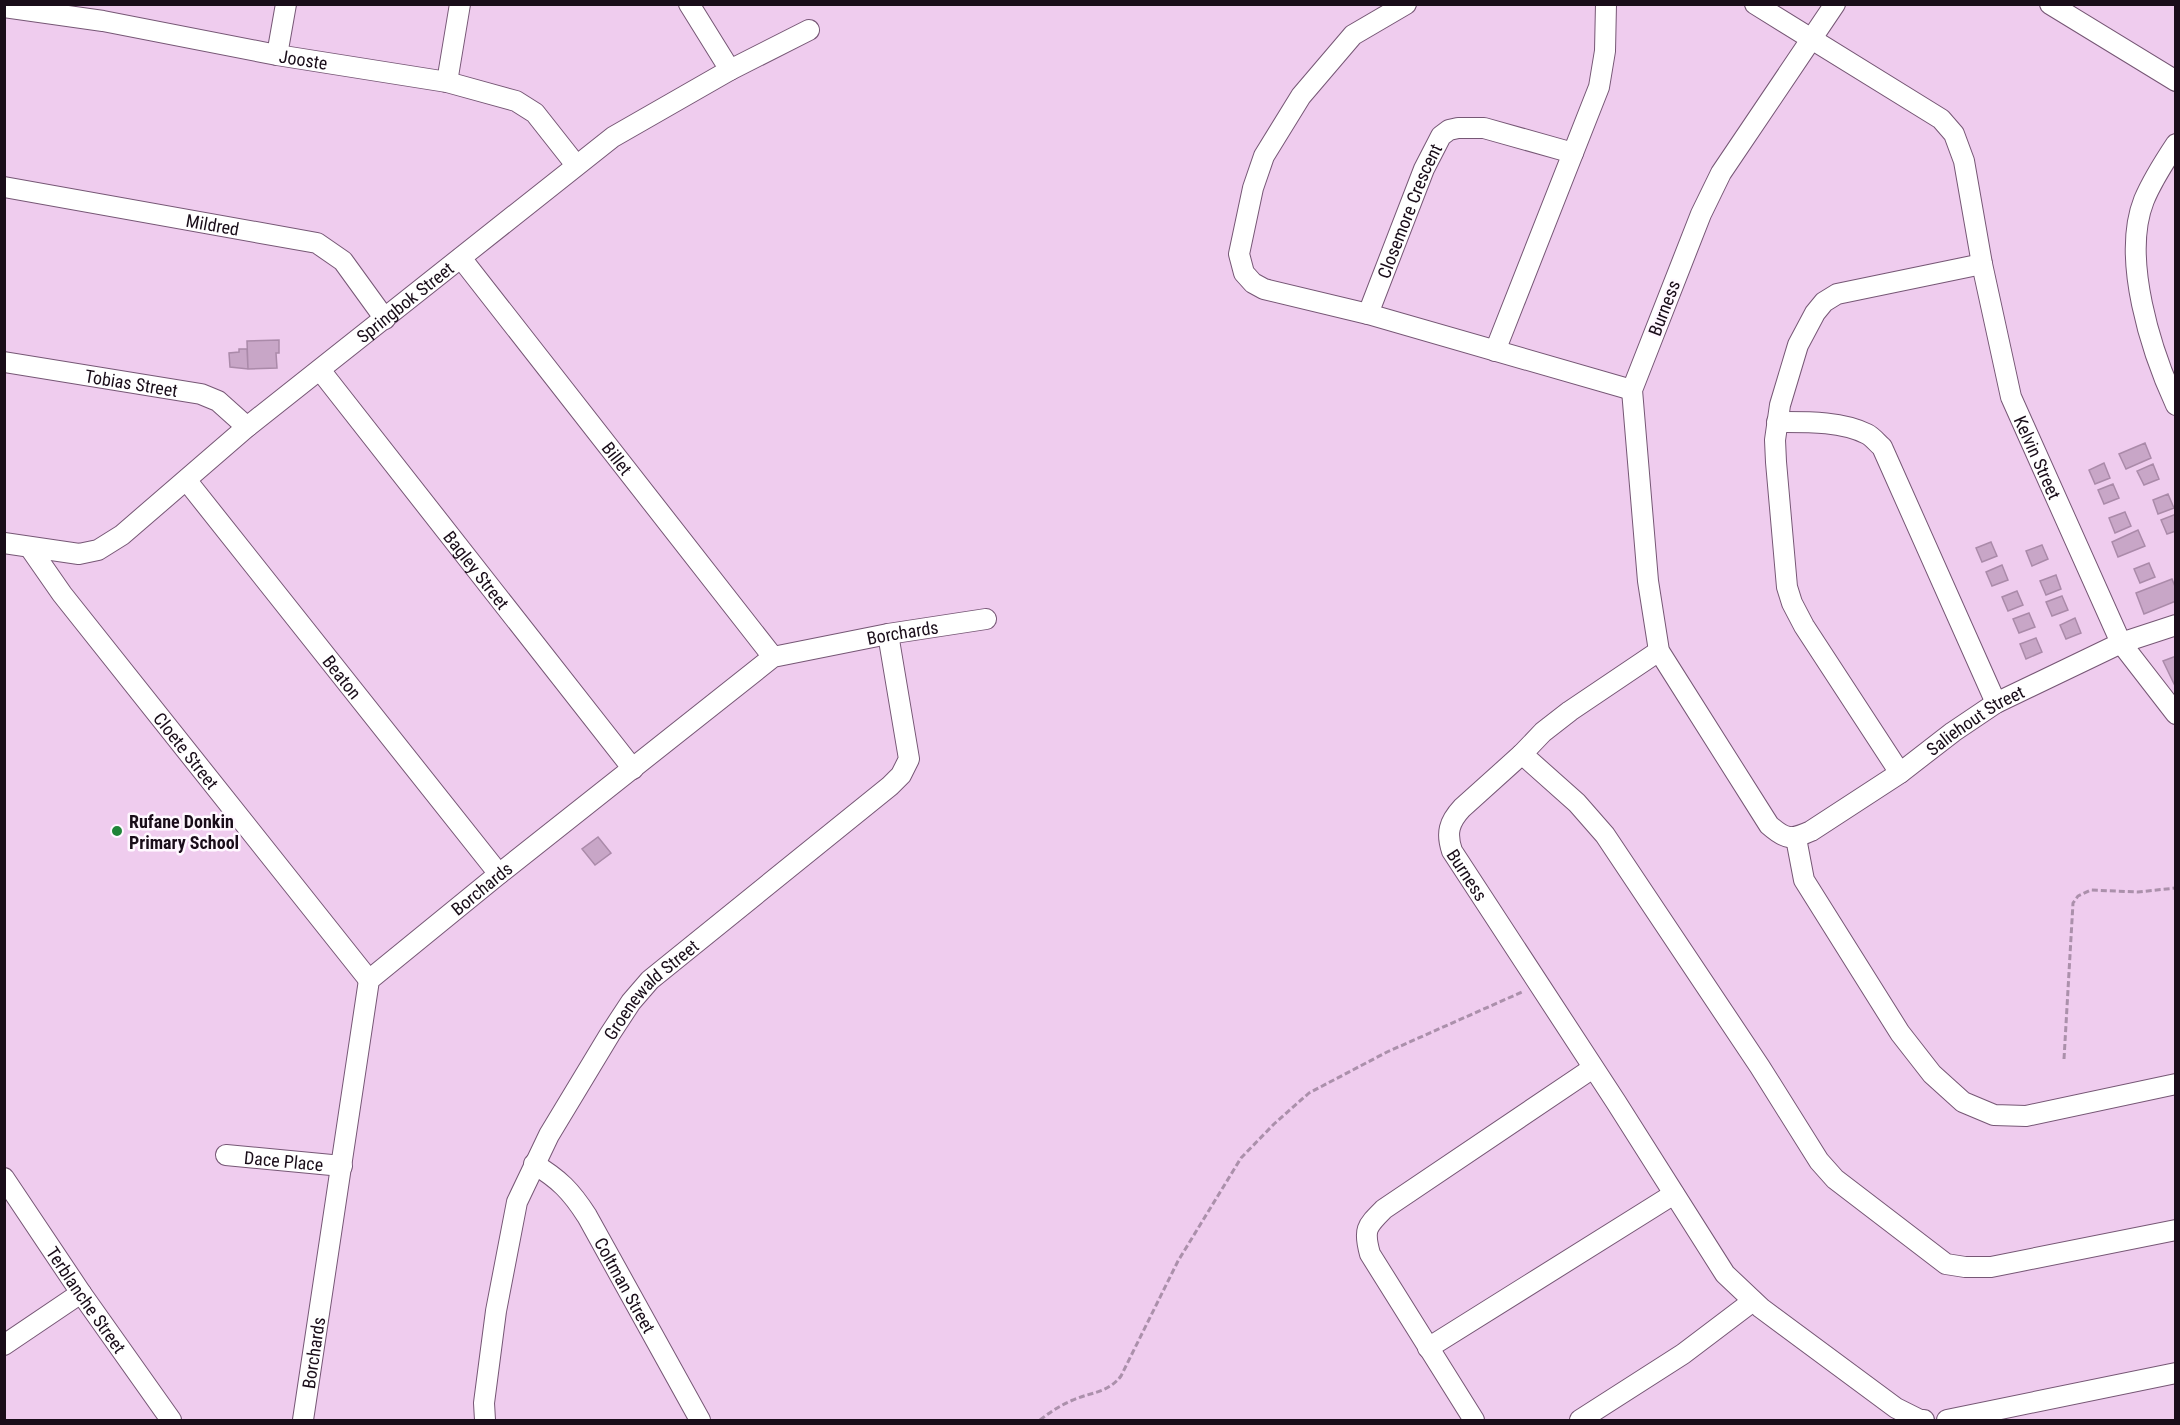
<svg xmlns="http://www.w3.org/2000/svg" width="2180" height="1425" viewBox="0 0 2180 1425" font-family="'Roboto Condensed',sans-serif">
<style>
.building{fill:#c8a6c7;stroke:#aa8aa9;stroke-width:1.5}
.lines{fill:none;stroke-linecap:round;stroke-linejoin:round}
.minor-casing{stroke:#765775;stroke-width:22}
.path{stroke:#ab90ab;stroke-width:3;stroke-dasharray:6 3;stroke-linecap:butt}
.minor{stroke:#fff;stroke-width:20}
.poi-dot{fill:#1f8438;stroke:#fff8ff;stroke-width:2}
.labels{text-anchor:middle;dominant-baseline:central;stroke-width:5;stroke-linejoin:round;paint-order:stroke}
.street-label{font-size:18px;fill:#190d19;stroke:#fff8ff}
.poi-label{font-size:18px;font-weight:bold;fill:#190d19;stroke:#fff8ff;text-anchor:start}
</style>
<rect width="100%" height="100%" fill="#efccee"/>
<path class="building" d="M279,340V353H276L277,368L248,369L247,341Z
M239,349H247L248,369L230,367L229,353L239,352Z
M2145,443L2151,458L2126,469L2119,454Z
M2104,463L2110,478L2095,484L2089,470Z
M2153,464L2159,479L2144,485L2137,471Z
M2113,484L2119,498L2104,504L2098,490Z
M2168,494L2174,508L2158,514L2153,500Z
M2125,512L2131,526L2115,533L2109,518Z
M2176,514V531L2167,534L2161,520Z
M2138,530L2145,546L2118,557L2112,542Z
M1991,542L1997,556L1982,562L1976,548Z
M2042,545L2048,559L2032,566L2026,551Z
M2149,563L2155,577L2140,583L2134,569Z
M2002,565L2008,580L1992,586L1986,572Z
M2056,575L2061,589L2046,595L2040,581Z
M2172,579L2176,589V601L2144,614L2136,593Z
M2017,591L2023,605L2008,611L2002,597Z
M2062,596L2068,610L2052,616L2046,602Z
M2029,613L2035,627L2019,633L2013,619Z
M2075,618L2081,633L2066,639L2060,625Z
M2036,638L2042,652L2026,659L2020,644Z
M2176,656V688L2163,661Z
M598,837L611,853L595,865L582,849Z"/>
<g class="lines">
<g class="minor-casing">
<g id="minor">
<path d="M689,4L730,70"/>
<path d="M1406,4L1353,35L1301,96L1264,156L1253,188L1239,254L1244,273L1253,283L1264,289L1368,314L1632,390"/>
<path id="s1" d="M1755,4L1941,119L1954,134L1964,161L1982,264L2011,397L2121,643L2176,714"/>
<path id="s2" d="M1835,4L1721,173L1701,214L1632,390L1648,581L1659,651L1769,825C1786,840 1791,840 1811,831L1900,773L1953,732L1996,703L2121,643L2176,625"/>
<path d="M2050,4L2176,81"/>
<path id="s3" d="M4,7L103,21L277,55L447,82L516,101L535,113L576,165"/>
<path d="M277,55L286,4"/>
<path d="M447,82L460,4"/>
<path d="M2176,144C2164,162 2152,181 2144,200C2121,258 2151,351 2176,405"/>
<path id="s4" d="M4,187L317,243L343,261L385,319"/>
<path id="s5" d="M461,258L773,657"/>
<path id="s6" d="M1368,314L1424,169L1441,136L1449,130L1458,128H1484L1573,153"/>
<path d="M1495,351L1599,87L1605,51L1606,4"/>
<path id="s7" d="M4,362L201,394L218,401L247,427"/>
<path id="s8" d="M320,370L633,769"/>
<path d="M1777,422C1806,422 1841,421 1867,434C1873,437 1877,443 1882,447L1996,703"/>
<path id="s9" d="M187,481L499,874"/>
<path id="s10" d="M4,543L79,554L98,550L122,535L247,427L613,137L730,70L809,30"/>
<path id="s11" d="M30,548L62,594L369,980"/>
<path id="s12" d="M1659,651L1570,711L1543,732L1522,754L1462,808C1449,822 1446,833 1452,851L1616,1102L1725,1274L1761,1308L1896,1408L1920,1420H1924"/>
<path d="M1522,754L1577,803L1605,835L1760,1067L1819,1161L1835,1179L1946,1264L1965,1267H1991L2176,1230"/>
<path d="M1900,773L1804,626L1792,603L1787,587L1776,462L1775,440L1780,405L1798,345L1815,313L1824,302L1837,294L1982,264"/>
<path d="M1796,838L1804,880L1900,1033L1932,1074L1963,1102L1994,1115L2026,1116L2176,1084"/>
<path id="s13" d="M226,1155L342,1166"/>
<path id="s14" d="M534,1164C559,1179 571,1191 587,1216L700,1420"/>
<path id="s15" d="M4,1178L81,1293L171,1420"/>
<path d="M4,1345L81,1293"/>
<path d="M1428,1348L1674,1194"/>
<path id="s16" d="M303,1420L369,980L499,874L773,657L888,634L986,619"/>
<path id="s17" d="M485,1420L484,1403L496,1311L517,1202L549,1135L610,1034L631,1002L650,980L890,786L901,775L909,759L888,634"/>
<path d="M1474,1420L1370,1254C1363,1229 1367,1226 1384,1209L1593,1068"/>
<path d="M1580,1420L1683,1354L1753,1301"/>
<path d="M1947,1420L2176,1373"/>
</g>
</g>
<path class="path" d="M2064,1059L2073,903L2078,896L2091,890L2138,892L2176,888
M1040,1420C1050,1412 1061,1405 1073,1400C1091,1392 1108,1393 1121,1376L1178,1261L1241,1158L1274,1124L1309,1093L1387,1052L1522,992"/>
<use href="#minor" class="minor"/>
</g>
<circle class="poi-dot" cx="117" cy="831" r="6"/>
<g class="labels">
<g class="street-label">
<text stroke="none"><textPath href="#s3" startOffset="304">Jooste</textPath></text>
<text stroke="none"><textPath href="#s6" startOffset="111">Closemore Crescent</textPath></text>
<text stroke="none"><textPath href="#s4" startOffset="212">Mildred</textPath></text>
<text stroke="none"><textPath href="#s10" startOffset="490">Springbok Street</textPath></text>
<text transform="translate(1664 308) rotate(-69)">Burness</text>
<text stroke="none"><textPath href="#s7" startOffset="129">Tobias Street</textPath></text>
<text stroke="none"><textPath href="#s5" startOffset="254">Billet</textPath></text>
<text stroke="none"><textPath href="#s1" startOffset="574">Kelvin Street</textPath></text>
<text stroke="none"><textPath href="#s8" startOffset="254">Bagley Street</textPath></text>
<text stroke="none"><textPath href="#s16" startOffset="1094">Borchards</textPath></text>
<text stroke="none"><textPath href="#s9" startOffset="250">Beaton</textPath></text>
<text stroke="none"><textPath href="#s2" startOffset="1152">Saliehout Street</textPath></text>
<text stroke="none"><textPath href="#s11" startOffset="256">Cloete Street</textPath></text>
<text stroke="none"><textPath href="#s12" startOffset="328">Burness</textPath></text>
<text stroke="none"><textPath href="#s16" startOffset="590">Borchards</textPath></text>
<text stroke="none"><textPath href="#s17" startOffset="474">Groenewald Street</textPath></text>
<text stroke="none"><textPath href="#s13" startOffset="58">Dace Place</textPath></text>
<text stroke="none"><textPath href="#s14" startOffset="154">Coltman Street</textPath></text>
<text stroke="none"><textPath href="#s15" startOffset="147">Terblanche Street</textPath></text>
<text stroke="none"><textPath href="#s16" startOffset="68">Borchards</textPath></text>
</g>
<g class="poi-label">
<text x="129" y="821">Rufane Donkin<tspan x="129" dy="21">Primary School</tspan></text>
</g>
</g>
<rect width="2180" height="1425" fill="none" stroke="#190d19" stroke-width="12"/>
</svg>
